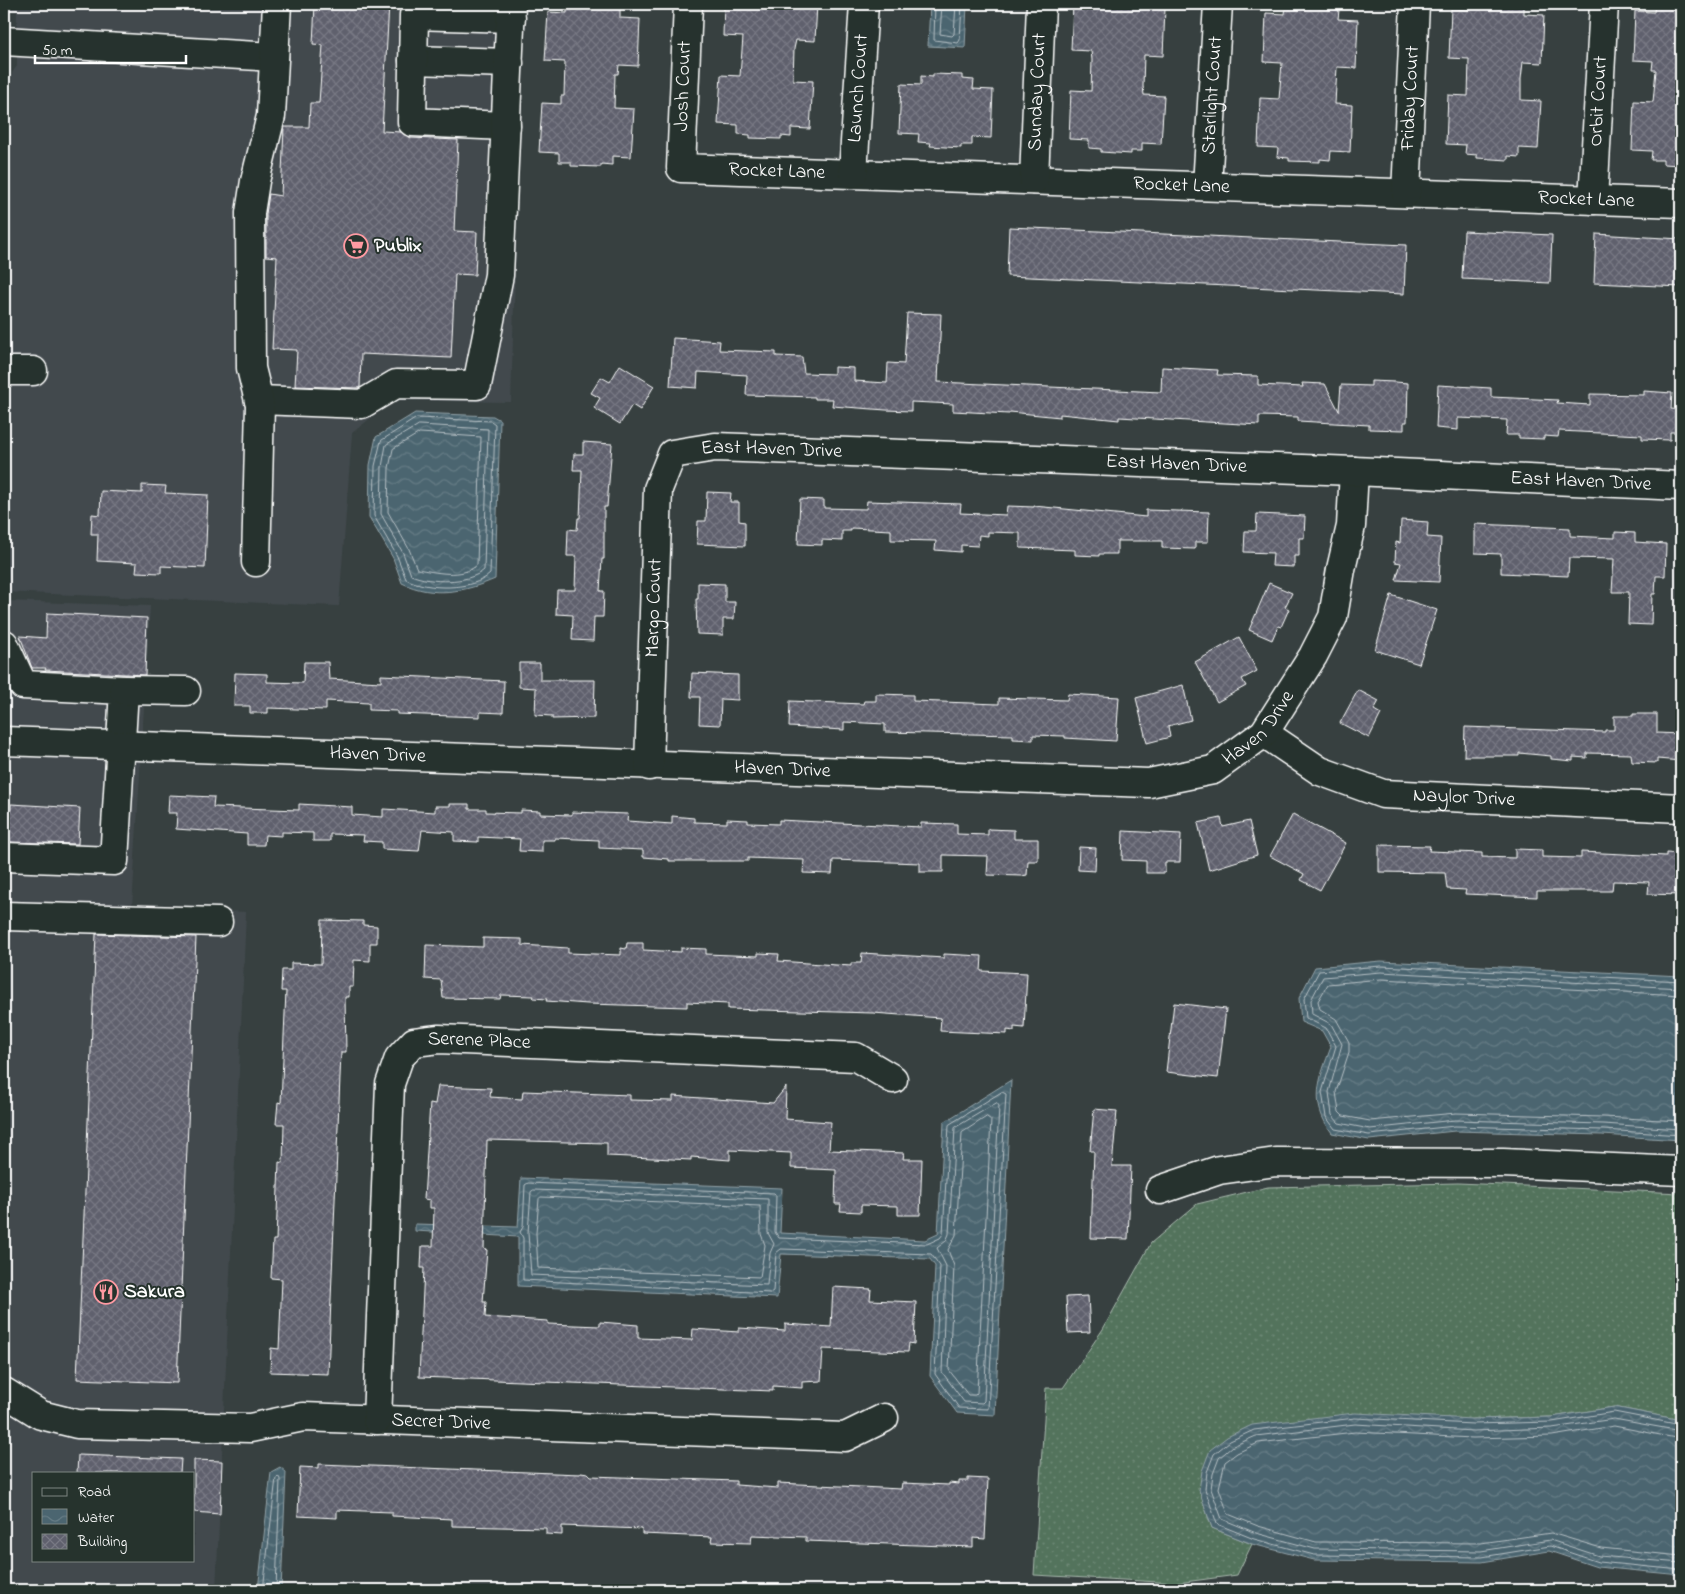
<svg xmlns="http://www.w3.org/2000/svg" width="1685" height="1594" viewBox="0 0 1685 1594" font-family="'Indie Flower',sans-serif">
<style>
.built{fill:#434a4e;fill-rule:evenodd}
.grass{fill:url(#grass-dots);stroke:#a9b9ae}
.water{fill:url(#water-waves);stroke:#93a3a9}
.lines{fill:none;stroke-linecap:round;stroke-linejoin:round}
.shore{stroke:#b7c1c6;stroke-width:1}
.building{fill:url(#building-cross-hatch);stroke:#fff}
.minor-casing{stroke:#fff;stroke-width:31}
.minor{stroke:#26332d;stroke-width:28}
.labels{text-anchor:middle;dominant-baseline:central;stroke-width:4;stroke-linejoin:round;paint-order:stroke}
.street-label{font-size:20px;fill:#fff;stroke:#26332d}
.poi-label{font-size:20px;font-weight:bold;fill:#fff;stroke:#26332d;text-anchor:start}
</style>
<defs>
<pattern id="grass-dots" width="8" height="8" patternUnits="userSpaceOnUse" patternTransform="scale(1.25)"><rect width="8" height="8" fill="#53735c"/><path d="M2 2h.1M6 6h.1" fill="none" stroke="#6d8874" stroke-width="1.8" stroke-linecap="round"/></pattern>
<pattern id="water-waves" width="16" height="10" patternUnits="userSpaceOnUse" patternTransform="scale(1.25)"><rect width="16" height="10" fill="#4b6570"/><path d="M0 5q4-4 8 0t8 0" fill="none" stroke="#667c85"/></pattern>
<pattern id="building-cross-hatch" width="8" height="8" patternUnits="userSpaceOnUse" patternTransform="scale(1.25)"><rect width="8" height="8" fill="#5f606d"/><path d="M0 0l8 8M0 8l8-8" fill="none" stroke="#777883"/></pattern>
</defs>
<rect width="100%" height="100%" fill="#374040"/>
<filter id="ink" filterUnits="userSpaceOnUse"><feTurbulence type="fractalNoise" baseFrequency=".02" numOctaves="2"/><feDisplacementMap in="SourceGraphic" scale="10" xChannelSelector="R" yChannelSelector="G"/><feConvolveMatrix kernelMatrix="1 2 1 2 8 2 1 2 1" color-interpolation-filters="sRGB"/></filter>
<g filter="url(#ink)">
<path class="built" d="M4,4H523L511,402L393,400L352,433L339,606L4,592V195L12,73L17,66V11L4,7Z
M4,601L150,606L132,907L246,912L216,1590H4ZM34,1473H194V1560H34Z"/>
<path class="grass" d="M1458,1183L1681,1193V1420L1614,1407L1552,1417L1473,1419L1199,1490L1212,1528L1252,1544L1237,1575L1177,1583L1034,1575L1046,1388H1063L1103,1329L1151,1243L1197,1204L1268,1187Z"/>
<path class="water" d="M930,4H967L965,48L928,46Z
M415,413L493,416L500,420L495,579C465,592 433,598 402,583L393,558L369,517L370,465L376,437Z
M1381,961L1681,976V1140L1602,1135L1455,1131L1369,1140L1332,1133C1309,1103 1319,1079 1331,1047L1322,1031L1301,1022L1299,998L1315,967Z
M1011,1080L995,1415L957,1413L930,1376L935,1266L930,1259L781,1254L777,1298L518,1286V1237L415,1231V1224L518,1227L521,1178L782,1188L780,1233L925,1240L938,1234L944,1122Z
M1614,1407L1681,1420V1575L1597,1567L1549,1551L1482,1562L1314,1560L1252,1544L1212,1528L1199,1490L1202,1471L1210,1450L1227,1437L1252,1425L1355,1413L1473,1419L1552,1417Z
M280,1467L286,1472L281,1590H258L271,1472Z"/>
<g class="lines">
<path class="shore" d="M935,4L934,40L958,43L960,40L962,4
M942,4L940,34L952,36L954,34L956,4
M417,418L491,421L495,424L490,574C472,591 427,590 406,579L397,556L374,516L375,466L381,441Z
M419,425L488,429L484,570C468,584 430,583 411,575L403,553L381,514L382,467L386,445Z
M420,433L481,437L477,565C462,579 435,572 417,569L409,549L388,512L389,468L393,449Z
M1681,981L1381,966L1319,971L1304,999L1306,1018L1326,1028L1336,1046L1322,1092L1326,1117L1335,1129L1369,1135L1455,1126L1603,1130L1681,1135
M1681,988L1381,972L1323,977L1311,1000L1312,1014L1331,1024L1342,1044L1329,1092L1332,1115L1339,1123L1370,1129L1455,1120L1603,1124L1681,1129
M1681,995L1381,979L1328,984L1318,1001L1320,1009L1336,1019L1349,1042V1052L1336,1092L1339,1112L1343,1116L1370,1121L1456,1113L1603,1117L1681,1121
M1002,1092L1006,1094L988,1409L959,1408L935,1374L940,1266L931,1254L781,1249L776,1253L773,1291L770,1293L523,1280V1238L520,1232L523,1227L525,1185L528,1183L774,1193L776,1195L775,1232L779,1238L927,1244L940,1238L943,1234L949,1125Z
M997,1103L999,1106L984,1401L982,1403L964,1402L942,1372L946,1266L937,1248L946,1241L949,1234L955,1128Z
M987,1117L991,1120L977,1393L975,1395H968L949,1370L954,1266L948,1250L956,1235L962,1133Z
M534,1190L768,1199V1233L774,1244L770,1253L767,1285L531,1275L528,1233L531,1192Z
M541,1197L760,1206L761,1234L765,1245L760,1277L538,1268L536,1233L539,1199Z
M1681,1425L1614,1412L1552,1422L1473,1424L1355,1418L1254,1430L1230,1441L1214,1454L1207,1472L1205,1489L1217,1524L1254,1539L1314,1555L1482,1557L1550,1546L1598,1562L1681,1570
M1681,1431L1614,1419L1552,1428L1473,1431L1355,1424L1256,1436L1233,1446L1219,1458L1213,1474L1211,1489L1222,1519L1256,1533L1315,1549L1481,1551L1550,1540L1599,1556L1681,1563
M1681,1439L1614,1426L1552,1436L1473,1438L1355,1432L1258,1443L1237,1453L1225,1462L1219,1488L1228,1514L1258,1526L1316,1542L1481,1543L1551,1533L1601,1548L1681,1556
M263,1590L276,1478L278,1476L280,1479L276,1590"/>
</g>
<path class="building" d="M315,4H389L382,131L401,132L411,138L458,140L454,231L477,232L475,275L455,274L451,358L361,354L360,387L358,388L295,386L297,350L272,349L277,257L266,256V214L269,194L281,196L284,127H309L310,103H319L323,45L313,44Z
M580,4H609V8L620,9V18L640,19L638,66L619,65L618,74H615L614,108L634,109L631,157L612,156V165L601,164V167L571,166V162H559V153L539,152L542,103L561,104V96H564L565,62L545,61L548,12L567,13V5Z
M724,4H817L815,41L796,40L794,49L793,80L813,81L810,129L791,128V137L781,136V139L750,138V135L738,134V125L718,124L721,75L740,76L743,37L723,36Z
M1073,4H1146L1145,7L1165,8L1163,56L1144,55L1143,86L1144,95L1164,96L1161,144L1142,143V151H1131V154L1101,152V149L1089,148V140L1069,139L1071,90L1091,91L1092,60L1091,51L1071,50Z
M1298,4L1327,5V9L1339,10L1338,19L1358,20L1356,68L1337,67L1335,104L1352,105L1350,152L1331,151L1330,160L1320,159V162L1289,161V158L1277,157L1278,148L1258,147L1260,98L1279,99L1282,63L1264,62L1266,13L1285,14L1286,6L1298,7Z
M1471,4L1524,5V14L1544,15L1542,63L1523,62L1521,79V100L1541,101L1538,149L1519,148V157L1508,156V160L1477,158V155L1465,154L1466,145L1446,144L1448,95L1468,96L1469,59L1449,58L1451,9L1471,10Z
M1655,4H1681V165L1663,164V160H1651L1652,151L1632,150L1634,101L1653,102L1656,70H1652L1653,61L1633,60L1635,11L1654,12Z
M933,74L962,75V79L974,80L973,89L993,90L991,138L972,137V145H961V148L930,146L931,143L918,142L919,134L899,133L901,84L921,85V76L933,77Z
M1009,227L1406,245L1404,294L1007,276Z
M1464,231L1552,235L1550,283L1462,279Z
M1596,234L1681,239V287L1594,283Z
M907,313L941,314L938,382L1161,392L1162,367L1218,370L1217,375L1258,376V385L1303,387L1302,383L1325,384L1339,411L1341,385L1371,386V381L1395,382L1408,383L1407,422H1404V430L1369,429V425L1298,421V417L1259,416V425L1119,417V420L1060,414V417L1010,412L1009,414L953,411V404L911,402V411L886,410L832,406L833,399H815V397L746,395L747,375L698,372L697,388L670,386L673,338L720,341L719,350L776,352V356L802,357L804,373L834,374V367L854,368V381L887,383L888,363L904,364Z
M620,365L654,386L640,410L632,405L620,424L594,408L600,398L591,393L601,377L610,382Z
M1438,385L1491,388V397L1558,400L1557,403L1590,405V394L1644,395V391L1672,393L1671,409L1681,410V432H1670V440L1642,439V435L1559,431L1558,437L1544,436V439L1519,438V435H1506L1507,420L1458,418V430L1436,428Z
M583,442L612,444L607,507H604V559H602L600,591H604L603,617H594L593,641L572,640L573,615L556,614L557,590H575L576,556H567L568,529L577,530L578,518H580L582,470H573L574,454H583Z
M142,485L166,486L165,493L208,495L205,568L161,566V573L136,572L137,563L97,561L98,534H91L92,514L100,515L101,491L142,493Z
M707,492L731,493L730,502H739V521L745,522V546L697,544L698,521H706Z
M800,499L824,500V508L866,509L867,501L961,504L960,513L1006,515L1007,506L1034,507V506L1146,517V510L1209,512L1208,542H1195V549L1162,548V541H1117V554H1099V556L1075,555V550L1020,548V533L988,532V536L979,535L978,546L961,545V552L935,550L936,541L891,540V530L851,528V531H842V541L822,540V545L798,544Z
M1257,514L1305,516L1304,538H1299V556H1294V567L1272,566L1273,553L1244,552L1245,531H1256Z
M1401,520L1428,522L1427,537L1441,538L1439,582L1396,580L1401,563L1395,562L1396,542L1400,543Z
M1475,524L1570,528V536L1615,538V532L1635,533V542L1666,544L1665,576H1656L1655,594H1652L1651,625L1628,624L1629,592H1612L1614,559L1569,558L1568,576L1501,573V554L1475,553Z
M698,583L725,584V602H735L734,619H723V635L697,634L696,599H698Z
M1269,583L1292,593L1285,607L1289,609L1281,627L1278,626L1272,640L1249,630Z
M1391,595L1437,610L1419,664L1375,650Z
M47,613L147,618L145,675L45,670L46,668H32L20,636L46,638Z
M1239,637L1257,671L1242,679L1246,686L1217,702L1195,662Z
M304,662H328L329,679L381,682V675L504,681L503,713L480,712V717L397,714V711L369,710V703L326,701V710L268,708V713H250V706H234L235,673L267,674V682L303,683Z
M519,663H540V680H595L594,718L552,719V716L535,715L536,688L519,687Z
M692,673L738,675V700L721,699L720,725L699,724L700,697H691Z
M1183,685L1191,720L1168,726L1170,737L1147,743L1136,698Z
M1358,690L1379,701L1374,710L1381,714L1369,738L1340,723Z
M876,694L913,695V701L999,704V698L1067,700L1068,694L1119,697L1116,741L1065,738V736L1033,735V740L1013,739V735L885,732V724L844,722V730L789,727L790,701L863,704L864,701H876Z
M1633,714H1657V733L1681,734V761L1657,759V763L1632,762L1631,754L1587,753V758L1573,757V761L1551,759V756L1519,753V756H1464L1465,727L1605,732V730H1614V716H1633Z
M169,795L214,797L213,807L299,810V804L352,807V815L383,817V809L435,812V806H450V804H469V809H486V812L521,813V810L540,811V814L572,815V812L628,814L627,821L672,824V816L694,818V822L727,823V819L748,820V823L779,824V820L921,827V823L957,824V834L988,835V829L1014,830V839H1038V861H1028L1027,875L1022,876L987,875L988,856L943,855V872H920V863L833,860L832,874L803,873L804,860L748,858V861H669V859L643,857V850L599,848V840L555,838V840H542V852L519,851L520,839L478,837V842L454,841V832L422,830L419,851L382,849V842L363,841L364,835L330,834V841H313V833L282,832V836L265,835L264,845H247V834L176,829L177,813H168Z
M11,804L80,808L78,844L9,842Z
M1293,814L1346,843L1320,890L1301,880L1304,874L1270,856Z
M1221,818L1223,827L1249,821L1257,855L1209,870L1198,823Z
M1123,831L1181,834L1180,862H1165V873H1146V861L1122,860Z
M1379,845L1430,846L1429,851L1482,853V857L1515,858V849L1542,850V857L1581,858V852L1666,856V853L1681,854V895L1648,894L1649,882L1613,881L1612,891H1537V897L1465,894L1466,890L1447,889L1445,873L1379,872Z
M1079,847L1096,848L1095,871L1078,870Z
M322,920L363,921V925L377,926V943H370V961L354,960L353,987H349V997H345L346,1052H341L328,1374L270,1372L271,1348L279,1349L282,1279L271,1278L273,1240H276L279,1162L283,1163L284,1124H276L278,1102L281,1103L286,991H281L282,970H291V963L321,964Z
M96,934L196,937L177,1383L77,1379Z
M483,938L522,939V945L568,948V953L621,955V948L626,949L627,943H643V950L681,952V948L706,949V954L758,956V953L779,954L778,961L851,966V963H861L862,953L944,958V954L982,956L981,971L1027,973L1024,1028L1014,1027V1031L1007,1030V1034L940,1031L941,1018L873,1013L728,1009V1004L687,1002V1007L588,1004L546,1001L547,999L533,998L534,996L501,995L500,999L443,998L441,980L425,979L426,945L483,947Z
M1174,1003L1226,1009L1218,1078L1166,1072Z
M438,1086L491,1088L490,1097L522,1099L523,1091L630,1095V1100L673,1101V1096L773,1103L786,1087L785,1119L831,1122L829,1150L904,1153L903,1159H922L920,1215H898V1206L861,1205V1212L840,1211L841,1204H835L836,1170L791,1168V1153L730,1150V1160L691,1157V1160L653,1158L607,1156V1143L487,1140L484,1249L487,1250L483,1302H486L485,1317L548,1321V1324L600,1326V1322L638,1325V1338L692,1340L693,1329L739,1332V1328L785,1331V1324L831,1327L833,1287L871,1289L870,1300L916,1302L914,1344L909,1343L908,1352L823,1349L821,1381L802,1382V1388L773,1386V1391L419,1377L424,1268H421L422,1246H433L434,1208H430V1200L424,1199L430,1103L435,1104Z
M1094,1109L1117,1111L1112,1166H1131L1128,1239L1091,1238L1094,1151H1090Z
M1088,1296L1090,1332L1068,1333L1066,1297Z
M78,1455L181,1459L180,1473H77Z
M194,1460L222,1461L220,1514L194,1512Z
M319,1464L580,1474L581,1472L588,1473L591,1476L736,1481V1485L778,1488V1483L901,1489L902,1483L949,1485V1483L959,1484V1481H968V1478L988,1479L985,1539L973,1538V1547L806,1541V1537L752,1535L751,1543L711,1542L712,1537L642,1534V1529L562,1526V1535L546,1534V1528L452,1526V1519L392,1516V1512L337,1510V1518L298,1516L300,1467L319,1468Z"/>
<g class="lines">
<g class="minor-casing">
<g id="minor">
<path id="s1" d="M688,4L681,168L1681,203"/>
<path d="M4,41L274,57"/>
<path d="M413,60L509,63"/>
<path d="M506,126L412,122L414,15L511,18"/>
<path id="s2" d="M853,173L864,4"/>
<path id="s3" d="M1034,180L1041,4"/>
<path id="s4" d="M1207,186L1218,4"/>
<path id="s5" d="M1406,193L1415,4"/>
<path id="s6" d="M1593,200L1604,4"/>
<path d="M4,371H33"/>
<path d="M259,400L362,404L396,384L477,385L499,275L511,4"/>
<path d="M256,562L260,405L251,368L250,213L255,181L271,116L277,4"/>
<path d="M4,644L23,685L124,690L114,861L4,857"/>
<path d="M124,690L186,691"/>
<path id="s7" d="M1264,733L1320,771L1383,794L1681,808"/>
<path id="s8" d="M4,741L1149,783L1213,770L1264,733L1313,656L1333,617L1341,569L1351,526L1354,471"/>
<path id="s9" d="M649,766L658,489L672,454L715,447L1354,471L1681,486"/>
<path d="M4,916L218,922"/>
<path d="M1160,1190L1219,1170L1276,1162L1503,1163L1681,1171"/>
<path id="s10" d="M4,1392L41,1415L77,1424L250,1428L303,1417L845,1437L884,1418"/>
<path id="s11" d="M377,1420L390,1084L399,1058L414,1042L439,1039L856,1057L893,1079"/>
</g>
</g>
<use href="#minor" class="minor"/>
</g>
</g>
<defs>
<g id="supermarket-ring" transform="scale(1.25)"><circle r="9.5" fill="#26332d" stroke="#ff9aa2" stroke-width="1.5"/><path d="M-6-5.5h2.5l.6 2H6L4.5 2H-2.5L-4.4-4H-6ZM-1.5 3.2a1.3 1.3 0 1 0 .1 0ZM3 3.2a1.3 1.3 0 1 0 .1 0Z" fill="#ff9aa2"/></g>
<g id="restaurant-ring" transform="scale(1.25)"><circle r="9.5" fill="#26332d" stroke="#ff9aa2" stroke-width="1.5"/><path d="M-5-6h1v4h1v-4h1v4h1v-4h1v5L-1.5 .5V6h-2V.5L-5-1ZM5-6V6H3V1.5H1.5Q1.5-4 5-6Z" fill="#ff9aa2"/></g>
</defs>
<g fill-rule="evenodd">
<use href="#supermarket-ring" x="356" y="246"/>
<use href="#restaurant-ring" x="106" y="1292"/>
</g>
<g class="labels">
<g class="street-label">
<text transform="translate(684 86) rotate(-88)">Josh Court</text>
<text stroke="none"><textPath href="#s2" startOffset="85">Launch Court</textPath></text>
<text stroke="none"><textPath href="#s3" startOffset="88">Sunday Court</textPath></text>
<text stroke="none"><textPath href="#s4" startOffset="91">Starlight Court</textPath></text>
<text stroke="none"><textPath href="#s5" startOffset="95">Friday Court</textPath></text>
<text stroke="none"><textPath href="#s6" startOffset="99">Orbit Court</textPath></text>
<text stroke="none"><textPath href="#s1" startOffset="260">Rocket Lane</textPath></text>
<text stroke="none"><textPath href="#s1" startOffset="665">Rocket Lane</textPath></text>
<text stroke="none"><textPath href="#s1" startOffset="1070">Rocket Lane</textPath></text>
<text stroke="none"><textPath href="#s9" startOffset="415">East Haven Drive</textPath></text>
<text stroke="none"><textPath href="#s9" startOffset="820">East Haven Drive</textPath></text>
<text stroke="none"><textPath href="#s9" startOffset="1225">East Haven Drive</textPath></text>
<text stroke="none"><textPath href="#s9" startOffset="158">Margo Court</textPath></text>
<text stroke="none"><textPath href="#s8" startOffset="1274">Haven Drive</textPath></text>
<text stroke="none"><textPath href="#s8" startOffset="374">Haven Drive</textPath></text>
<text stroke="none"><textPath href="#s8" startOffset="779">Haven Drive</textPath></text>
<text stroke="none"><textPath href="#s7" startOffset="216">Naylor Drive</textPath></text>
<text stroke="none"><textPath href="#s11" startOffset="451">Serene Place</textPath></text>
<text stroke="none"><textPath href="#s10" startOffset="446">Secret Drive</textPath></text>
</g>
<g class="poi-label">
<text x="374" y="246">Publix</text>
<text x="124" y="1292">Sakura</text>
</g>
</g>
<rect width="1685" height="1594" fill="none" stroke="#26332d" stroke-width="20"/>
<rect x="10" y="10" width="1665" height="1574" fill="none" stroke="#fff" stroke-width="2" filter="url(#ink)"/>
<rect x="32" y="1472" width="162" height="90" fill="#26332d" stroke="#7d8581"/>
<rect x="42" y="1488" width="25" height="8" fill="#26332d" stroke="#7d8581"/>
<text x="78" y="1496" font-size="15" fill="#ffffff">Road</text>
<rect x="42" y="1509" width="25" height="15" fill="url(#water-waves)" stroke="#7d8581"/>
<text x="78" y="1522" font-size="15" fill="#ffffff">Water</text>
<rect x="42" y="1534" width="25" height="15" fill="url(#building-cross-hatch)" stroke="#7d8581"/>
<text x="78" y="1546" font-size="15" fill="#ffffff">Building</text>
<path d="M35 55v8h151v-8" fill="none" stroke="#ffffff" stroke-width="2.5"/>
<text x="42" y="55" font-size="15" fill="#ffffff" stroke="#26332d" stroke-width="4" paint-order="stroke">50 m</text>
</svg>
